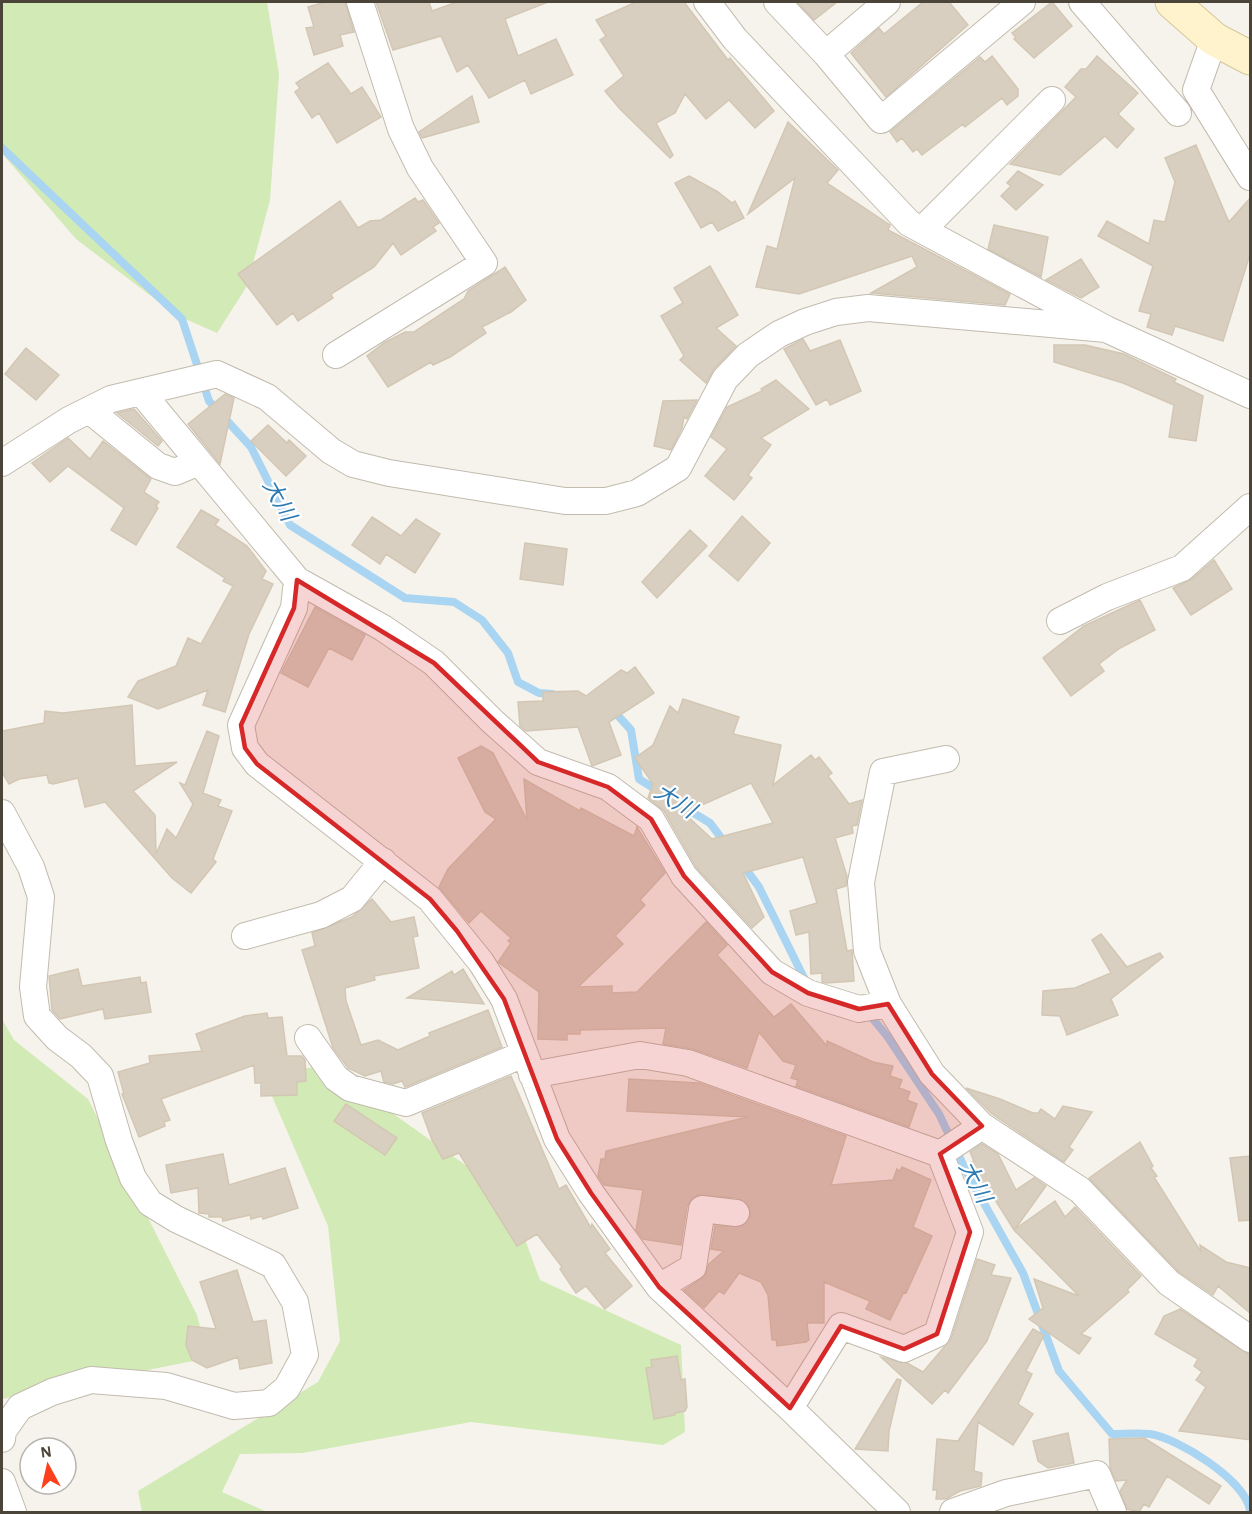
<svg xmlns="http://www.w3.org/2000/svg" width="1252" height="1514" viewBox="0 0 1252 1514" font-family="'Alegreya Sans','Noto Sans JP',sans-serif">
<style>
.green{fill:#d2eab5}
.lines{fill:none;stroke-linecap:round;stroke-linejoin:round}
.stream{stroke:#a9d4f2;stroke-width:8}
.building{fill:#d8cfc1;stroke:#d3c7b4;stroke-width:1.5;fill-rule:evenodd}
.street-casing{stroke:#c2bbae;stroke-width:28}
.secondary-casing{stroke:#d6c79b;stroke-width:35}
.street{stroke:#fff;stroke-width:26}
.secondary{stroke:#fff3cd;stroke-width:33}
.marked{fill:#d62828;fill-opacity:0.2;stroke:#d62828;stroke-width:4.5;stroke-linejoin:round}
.labels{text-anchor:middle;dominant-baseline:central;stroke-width:4.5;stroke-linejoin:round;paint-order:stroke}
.water-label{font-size:22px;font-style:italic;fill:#2e7ab2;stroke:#fff}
</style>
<rect width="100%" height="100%" fill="#f6f3ec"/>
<path class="green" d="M2,2H267L279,74L270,200L247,286L217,333L176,315L76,239L6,158L2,150Z
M2,1019L14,1040L88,1099L197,1315L208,1358L2,1399Z
M326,1066L509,1196L540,1280L681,1345L685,1432L663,1445L471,1422L303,1453L240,1454L222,1492L267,1512H142L138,1491L318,1382L340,1341L328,1226L262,1073Z"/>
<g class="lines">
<path class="stream" d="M2,148L182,319L209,401L251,447L290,525L405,598L454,602L482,620L508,653L518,682L539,693L552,694
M612,709L631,730L639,779L660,792
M682,806L710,823L725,843
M742,864L759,887L806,982
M868,1013L887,1036L939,1114L967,1173L1023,1273L1059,1371L1112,1434C1124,1434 1137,1433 1150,1434C1178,1438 1245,1480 1250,1510"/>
</g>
<path class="building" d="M325,2H345L354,32L340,35L343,46L314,55L306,28L314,27L308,7Z
M376,2H429L432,11L457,2H548L505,19L518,56L556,39L573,75L531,94L525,80L489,98L468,65L457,72L441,36L393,50Z
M636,2H684L728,60L730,58L774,111L755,128L729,100L706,119L685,94L675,113L656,123L673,155L670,158L620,109L605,91L624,76L600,40L606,36L596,20Z
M797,2H837L814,20Z
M923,2H949L968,25L886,97L851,53L879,28L884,34Z
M1052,2L1072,26L1034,58L1014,39L1016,38L1012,33Z
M992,56L1018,89V96L1007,105L1002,98L965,127L963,124L922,155L917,149L913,152L902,138L897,142L890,132L980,57L985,62Z
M1097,56L1138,93L1118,114L1134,129L1117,148L1105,136L1060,175L1010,164L1076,97L1065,87L1081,69H1086Z
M328,63L351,94L362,87L381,117L337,143L319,113L312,118L295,92L300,88L296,83Z
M472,96L479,122L422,138L419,132Z
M788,122L838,170L827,183L890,225L888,230L1010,294L1005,305L871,293L917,267L912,256L799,294L756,287L767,246L777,249L795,178L748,214Z
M1196,145L1229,222L1251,197V251L1223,341L1175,326L1172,335L1147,327L1151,314L1139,311L1153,266L1098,236L1107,221L1149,244L1154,220L1165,222L1175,182L1165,158Z
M1018,171L1043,185L1016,210L1001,196L1011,186L1007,183Z
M689,176L718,192L732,203L735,201L744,218L718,231L712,222L701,228L675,183Z
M415,198L418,202L423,200L439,223L433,227L436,231L401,255L393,243L374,267L331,294L333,298L298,321L293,313L277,325L238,274L340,201L358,228L370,221L381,220Z
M994,225L1048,237L1041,277L988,249Z
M1081,259L1099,287L1081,298L1046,280Z
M710,266L738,315L716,328L736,346L714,369L706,383L680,360L684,356L661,316L683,303L674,288Z
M505,267L526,300L511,312L482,327L486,333L450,357L433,365L431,362L388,387L367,356L384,343L405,332H414L464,299L468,291Z
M803,339L810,351L840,340L861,391L830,405L827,399L816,405L784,349Z
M1054,345H1085L1124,354L1176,379L1174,382L1203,396L1196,441L1169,437L1174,405L1123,383L1054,362Z
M26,348L59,375L36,400L5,374Z
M776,380L809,409L761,438L771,445L748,475L752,478L734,500L705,476L727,449L711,437L727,407L762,391L761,389Z
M225,394L234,398L220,464L188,424Z
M697,400L687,419L684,417L682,428L671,450L654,446L663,401Z
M134,409L162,441L158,446L117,413Z
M268,425L287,443L289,440L306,456L286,476L251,441Z
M68,438L90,459L103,441L151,479L144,492L159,502L156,506L158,508L136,545L111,530L124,508L68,466L50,482L32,463Z
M201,510L219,520L215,525L247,546L266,571L262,579L273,584L249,634L225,712L203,705L208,690L158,709L128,697L138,681L176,666L188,638L201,644L233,586L223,581L225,578L177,547Z
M742,516L770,543L738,581L709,556Z
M372,517L401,536L416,519L440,534L415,573L386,554L380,564L352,545Z
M690,530L707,546L657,598L642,582Z
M525,543L567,549L563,585L520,579Z
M1214,560L1232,589L1191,615L1173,588L1192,579Z
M1140,600L1155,630L1120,648L1099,664L1104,671L1071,696L1043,658L1084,626Z
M315,607L365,635L352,660L329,648L308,687L281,673Z
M635,667L654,693L609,722L621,755L592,766L578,727L526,731L520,726L518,702L543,701V692L578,691L586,696L621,670L627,673Z
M683,699L739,717L733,734L781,745L773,785L811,755L815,760L819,757L832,773L828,776L849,804L862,800L857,825L852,826L853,833L835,838L847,876L846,886L836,889L847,951L852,950L854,981L826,983L822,982V973L811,974L809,932L796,935L790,911L817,903L803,857L743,873L764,917L752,928L696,867L664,811L648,798L653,784L635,758L653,745L670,706L678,713ZM751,783L773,823L712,839L684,813Z
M132,705L135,766L177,762L133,791L155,815L156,854L167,829L176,838L193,804L180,783L185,785L207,731L219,736L203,793L221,800L218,806L232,811L213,859L216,862L191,893L172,878L105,802L85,807L78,778L53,784L49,783L47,775L19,779L9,784L2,772V731L44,723L45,711L63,713Z
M481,746L493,753L527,820L524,779L580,811L581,808L634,836L637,827L665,873L640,900L645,905L615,936L623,944L578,987L612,986V993L637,992L706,922L727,945L717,955L774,1017L791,1004L827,1046V1041L873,1062L893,1066L890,1076L902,1080L899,1088L910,1092L907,1100L917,1104L909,1127L796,1086L798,1080L791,1078L796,1065L783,1061L759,1032L747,1068L693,1049L663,1044L666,1028L580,1030V1034H567V1040L538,1039L539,992L498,962L511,943L508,941L511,938L481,911L469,923L439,887L448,869L496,819L485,812L458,758Z
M372,899L391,922L414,917L418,936L413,937L419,968L374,976L375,980L345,988L346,1001L361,1045L378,1040L398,1050L430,1036L429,1033L488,1010L502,1047L405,1087L402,1081L393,1084L384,1082L381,1071L365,1076L348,1068L333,1048L302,950L315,946L312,933L352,917Z
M1101,934L1127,967L1160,953L1163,957L1111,999L1118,1015L1067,1035L1060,1016L1042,1015L1043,991L1075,988L1111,973L1092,940Z
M78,969L82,986L140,977L141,983L146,982L151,1012L105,1019L103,1009L60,1019L52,1010L49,976Z
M463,969L484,1004L407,998L452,971L454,975Z
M267,1013L268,1018L282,1017L287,1056H302L305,1060L306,1081L297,1082V1095L261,1096V1083H255L254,1065L161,1099L170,1120L164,1122L165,1126L139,1137L122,1094H124L118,1072L150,1063L149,1056L202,1051L196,1034L245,1016Z
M511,1076L559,1189L566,1185L591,1228L592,1224L610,1249L605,1253L632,1286L605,1309L586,1286L576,1293L560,1269L562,1267L537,1234L517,1246L459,1153L443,1159L432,1140L422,1113Z
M629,1079L699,1083L846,1136L831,1185L893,1180L897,1169L900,1171L902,1167L931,1180L913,1227L932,1236L906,1293L904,1292L890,1320L866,1309L870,1301L824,1282V1323H807L809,1340L806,1342L777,1346L776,1340H772L768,1295L761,1282L739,1273L724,1294L719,1291L704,1308L684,1290L705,1276L709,1264L724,1251L711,1249L715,1226H742L751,1215L749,1207L738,1198L697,1195L687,1206L681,1245L643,1239L636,1230L643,1190L604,1185L598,1176L601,1159H605L606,1151L748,1117L627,1111Z
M966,1088L1000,1099L1033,1113H1038L1041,1109L1055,1119L1063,1106L1092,1112L1069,1147L1073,1150L1064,1162L992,1114Z
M346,1104L397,1138L385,1155L334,1121Z
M1140,1142L1153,1166L1151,1168L1157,1176L1154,1177L1201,1252L1200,1245L1226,1262L1251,1268V1314L1218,1286L1213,1295L1179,1272L1089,1178Z
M982,1144L998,1154L1016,1190L1034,1178L1046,1186L1015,1229L1055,1201L1065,1217L1075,1207L1141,1276L1127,1290L1129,1292L1081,1334L1091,1338L1079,1354L1029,1319L1043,1308L1034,1279L1079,1296L1014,1230L989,1190L987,1192L973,1166L972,1162L974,1161L970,1152Z
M223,1154L229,1185L285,1168L298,1208L263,1219L262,1216L251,1219L250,1215L223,1221L222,1217H209V1214L199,1213L198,1188L171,1193L166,1165Z
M1251,1156V1220L1239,1221L1230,1158Z
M977,1259L995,1265L991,1275L1011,1278L987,1341L948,1393L945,1390L932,1404L881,1357L907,1363L923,1372L951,1339Z
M237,1270L253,1322L266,1320L272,1363L240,1369L238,1357L207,1368L192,1360L186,1345L188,1326L216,1329L200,1282Z
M1180,1309L1251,1356V1440L1179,1431L1206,1387L1196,1380L1202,1372L1194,1366L1198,1359L1155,1334L1164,1316Z
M1033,1329L1044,1335L1026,1371L1032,1374L1018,1404L1033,1414L1013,1445L978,1422L974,1471L982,1473L981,1486L960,1491L946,1499H936L937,1490H933L937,1439L958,1441Z
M677,1356L681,1380L685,1379L687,1407L685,1411L675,1413V1415L654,1419L646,1368L652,1367L651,1360Z
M897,1379L901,1380L889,1431L888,1451L855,1449Z
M1068,1433L1074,1463L1048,1468L1038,1461L1033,1441Z
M1144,1438L1221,1486L1209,1504L1167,1476L1149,1507L1144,1504L1139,1512L1127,1509L1120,1491L1127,1480L1116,1481L1110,1467L1109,1439Z"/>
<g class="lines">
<g class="street-casing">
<path id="street" d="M707,2L735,39L909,223L1106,329L1250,395
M777,2L826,54L881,120L1022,2
M1082,2L1178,113
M1214,39L1196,90L1250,177
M826,54L887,2
M922,230L1052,100
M336,355L484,263L420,168L401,129L360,2
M141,392L297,580L383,628L434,663L492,721L538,762L608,787L651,819L684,876L772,972L808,993L859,1009L888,1004
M89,410L158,466L175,472L199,462
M2,463L69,420L111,399L217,374L267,397L331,451L353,464L389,473L565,501H606L637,493L678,468L725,379L748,355L779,334L805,322L836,312L868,308L1106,329
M297,580L294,608L241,725L245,748L257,764L430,899L481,962L504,999L557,1139L591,1193L659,1287L790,1408L897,1512
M1060,621L1107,597L1182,568L1250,507
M2,813L31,867L41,897L33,987L37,1016L57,1038L81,1056L100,1076L119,1141L133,1178L150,1203L176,1219L273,1265L295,1302L305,1355L287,1388L269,1403L234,1406L166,1386L91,1380L52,1392L20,1407L3,1431L2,1439
M245,936L321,915L352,899L383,861
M308,1038L336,1078L350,1088L406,1103L524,1054
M532,1075L640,1055L688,1063L940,1154
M982,1126L1080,1190L1169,1283L1250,1339
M659,1287L693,1267L702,1209L736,1213
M790,1408L841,1326L904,1349L937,1334L970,1232L940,1154L982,1126L932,1074L888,1004L867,951L861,882L883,772L946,759
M2,1482L13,1512
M953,1512L1006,1493L1097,1474L1113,1512"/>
</g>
<g class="secondary-casing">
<path id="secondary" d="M1172,2L1214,39L1250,58"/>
</g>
<use href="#street" class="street"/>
<use href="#secondary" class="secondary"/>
</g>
<path class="marked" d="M297,580L434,663L538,762L608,787L651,819L684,876L772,972L808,993L859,1009L888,1004L932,1074L982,1126L940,1154L970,1232L937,1334L904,1349L841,1326L790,1408L659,1287L591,1193L557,1139L504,999L457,931L430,899L257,764L245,748L241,725L294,608Z"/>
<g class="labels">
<g class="water-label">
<text transform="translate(279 500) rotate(61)">大川</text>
<text transform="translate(675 801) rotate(32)">大川</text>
<text transform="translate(975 1182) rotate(62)">大川</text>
</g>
</g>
<rect width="1252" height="1514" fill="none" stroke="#4b4439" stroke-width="6"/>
<g transform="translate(48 1466) rotate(352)"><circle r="28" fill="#ffffff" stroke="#b7b4b0" stroke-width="1.5"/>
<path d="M0-4.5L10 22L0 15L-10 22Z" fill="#fc3f1d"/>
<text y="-9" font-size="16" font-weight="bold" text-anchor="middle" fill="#4b4439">N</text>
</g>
</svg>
